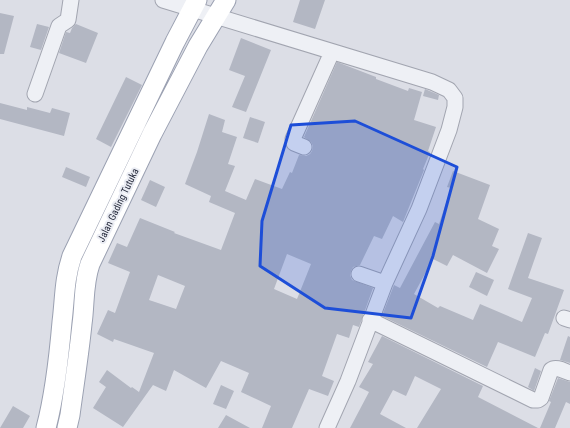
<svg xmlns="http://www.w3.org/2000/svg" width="570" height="428" viewBox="0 0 570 428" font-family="'Roboto Condensed',sans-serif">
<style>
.building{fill:#b3b7c3;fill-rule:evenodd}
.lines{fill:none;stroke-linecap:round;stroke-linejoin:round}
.minor-casing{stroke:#a2a5b0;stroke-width:17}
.major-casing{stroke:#9ba1b2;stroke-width:21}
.minor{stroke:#eef0f5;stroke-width:15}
.major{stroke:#fff;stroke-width:19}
.marked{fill:#1d4ed8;fill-opacity:0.2;stroke:#1d4ed8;stroke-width:3;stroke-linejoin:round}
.labels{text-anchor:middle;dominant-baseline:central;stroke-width:4;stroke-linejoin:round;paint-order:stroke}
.street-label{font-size:10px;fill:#262b3c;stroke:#ebedf4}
</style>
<rect width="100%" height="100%" fill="#dcdee6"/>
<path class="building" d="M300,0H325L315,29L293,22Z
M0,13L14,16L4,54H0Z
M37,24L49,27L41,50L30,47Z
M76,24L98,33L86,63L59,53L66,32L70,33L72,28Z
M241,38L271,50L246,112L232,107L245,76L229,70Z
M337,62L376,77V79L408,91L409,88L422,92L414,120L436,127L428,151L430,152L423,169L424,170L403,222L393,216L382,239L374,236L360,265L353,267L351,271L350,275L352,280L373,288L359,327L353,325L349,338L337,334L322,376L334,381L328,396L309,389L292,428H262L271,406L241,392L249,373L221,361L206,388L174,370L166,391L153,385L123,427L93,408L106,387L99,382L107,370L131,388L132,387L139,392L154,353L114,339L113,342L97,334L108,310L115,313L130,272L108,263L117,243L127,247L140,218L175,232L174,233L221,250L235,213L209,202L211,196L185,184L197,152L209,114L225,120L222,132L237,137L228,164L235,166L225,191L246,200L255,179L282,189L290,172L292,173L299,155L306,156L310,154L312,151L313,146L311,142L304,137ZM287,254L311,264L297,299L274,289ZM158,275L185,286L176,309L149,300Z
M126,77L142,85L111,147L96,139Z
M425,89L439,95L438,100L423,96Z
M0,103L27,110V107L50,113L52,108L70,113L64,136L0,119Z
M250,117L265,122L258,143L243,138Z
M66,167L90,177L86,187L62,177Z
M453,171L490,185L478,219L499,229L492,246L499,249L487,273L453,255L447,266L433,259L414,294L438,308L440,306L473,320L480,304L522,322L532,298L508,289L528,233L542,238L528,278L564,290L548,334L545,333L535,357L498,342L487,367L382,316L394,285L400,288L435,222L439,224L451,188L447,187Z
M150,180L165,187L156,207L141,200Z
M476,272L494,280L487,296L469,287Z
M382,336L483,386L478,397L538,428H417L441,389L415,376L406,396L393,390L380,414L406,428H350L369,392L359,387L373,364L368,362Z
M568,336L570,337V363L560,360Z
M535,368L541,371L534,391L528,387Z
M558,378L570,382V404L566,402L555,428H540L551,402L549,401Z
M221,385L234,391L226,409L213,404Z
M13,406L30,416L23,428H0Z
M226,415L250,428H218Z"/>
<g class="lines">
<g class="minor-casing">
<path id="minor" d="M163,0L432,82L449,90L455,98V107L449,130L419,209L385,283L348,381L327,428
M35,94L59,26L68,20L71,0
M304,147L294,143L293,139L332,52
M359,274L385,283
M564,318L570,320
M370,320L533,400H538L541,398L551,370C556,366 564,371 570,373"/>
</g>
<g class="major-casing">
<path id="major" d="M46,428C55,394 59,357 62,322C65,298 64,280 72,256L175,42L197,0
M67,428L70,415C74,385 79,354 82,324C85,303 83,284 90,264L152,134L198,46L226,0"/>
</g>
<use href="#minor" class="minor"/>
<use href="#major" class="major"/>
</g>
<path class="marked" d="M355,121L457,167L433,256L411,318L325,308L260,266L262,221L291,125Z"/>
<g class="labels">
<g class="street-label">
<text transform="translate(118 205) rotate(-64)">Jalan Gading Tutuka</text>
</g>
</g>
</svg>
